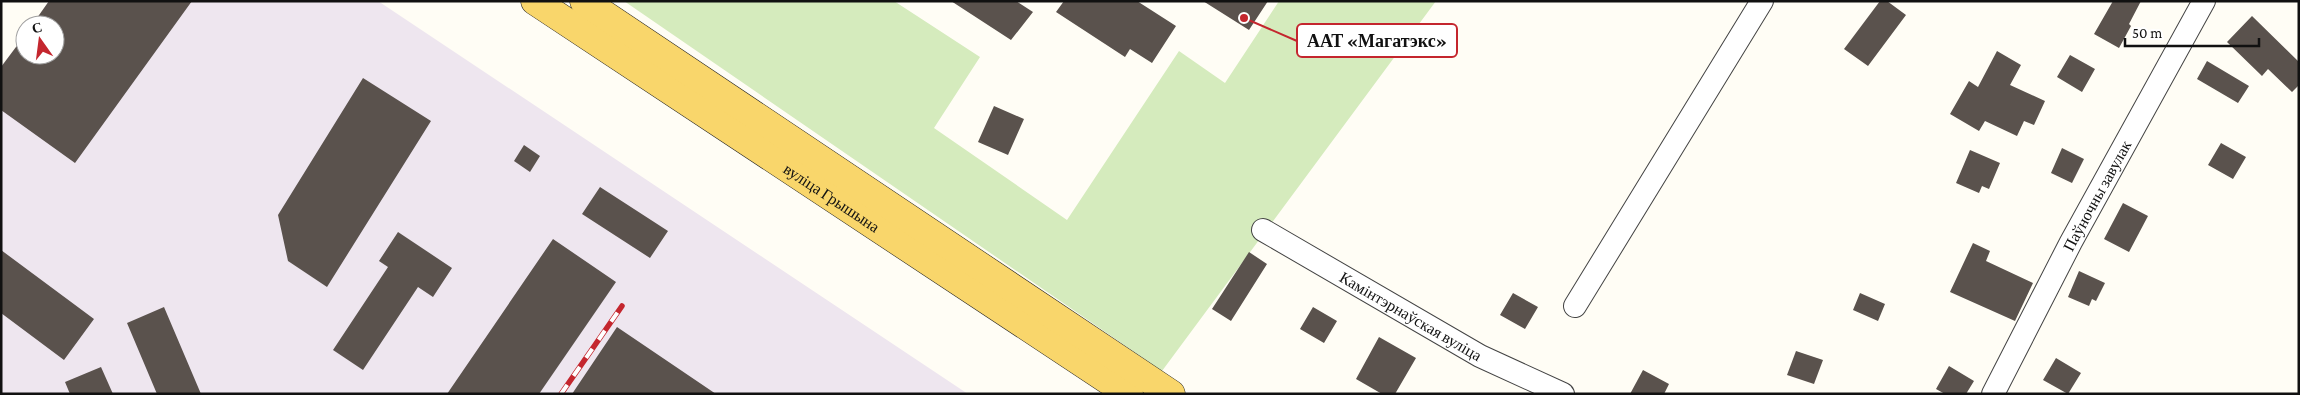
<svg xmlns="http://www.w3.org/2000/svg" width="2300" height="395" viewBox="0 0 2300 395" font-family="'Crimson Pro',serif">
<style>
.industrial{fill:#eee6ef}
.green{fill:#d5ebbd}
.building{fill:#5a524d}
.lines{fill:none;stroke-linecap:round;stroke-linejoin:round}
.minor-casing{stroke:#444;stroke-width:24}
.major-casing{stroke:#222;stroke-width:29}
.minor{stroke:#fff;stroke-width:22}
.major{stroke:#f9d66b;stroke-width:28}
.rail-casing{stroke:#c4262e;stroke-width:5.5}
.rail{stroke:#fff;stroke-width:4;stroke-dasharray:11;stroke-linecap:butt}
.labels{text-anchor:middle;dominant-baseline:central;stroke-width:5;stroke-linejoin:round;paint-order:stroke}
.street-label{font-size:16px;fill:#111;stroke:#fff}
.leader{fill:none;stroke:#c4262e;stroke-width:2}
.callout-dot{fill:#c4262e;stroke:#fff;stroke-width:2}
.callout{fill:#fff;stroke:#c4262e;stroke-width:2}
.callout-label{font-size:18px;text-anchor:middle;font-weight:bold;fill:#111}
</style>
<rect width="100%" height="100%" fill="#fffdf5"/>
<path class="industrial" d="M49,1H378L968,394H1V67L25,35V55H55V25H32Z"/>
<path class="green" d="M624,1H894L980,57L934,128L1067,220L1179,51L1225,83L1279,1H1436L1162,371Z"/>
<path class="building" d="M49,1H192L75,163L1,110V67L25,35V55H55V25H32Z
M951,1H1016L1033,12L1011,40Z
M1064,1H1137L1176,26L1152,63L1130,49L1125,57L1056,12Z
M1203,1H1268L1249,30Z
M1880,1H1887L1906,15L1868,66L1844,49Z
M2113,1H2141L2129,24L2131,26L2119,48L2094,34Z
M2252,16L2299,62V85L2292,92L2268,69L2262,76L2227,42Z
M1997,51L2021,65L2010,85L2045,101L2034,125L2024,121L2017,136L1985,121L1979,131L1950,114L1969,81L1978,87Z
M2070,55L2095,69L2082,92L2057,77Z
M2207,61L2249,86L2238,103L2197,79Z
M363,78L431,121L327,287L288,261L278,215Z
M994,106L1024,119L1008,155L978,142Z
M2221,143L2246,157L2233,179L2208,165Z
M524,145L540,156L530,172L514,161Z
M2062,148L2084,159L2072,183L2051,173Z
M1970,150L2000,163L1989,189L1982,186L1979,193L1956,183Z
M600,187L668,231L650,258L582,214Z
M2123,203L2148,216L2129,252L2104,239Z
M398,232L452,268L433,297L418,287L363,370L333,350L388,267L379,261Z
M553,239L616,282L539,394H447Z
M1973,243L1990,251L1986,261L2033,283L2015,321L1950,292Z
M1,250L94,319L64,360L1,313Z
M1249,252L1267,264L1231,321L1212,309Z
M2079,271L2105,283L2096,301L2092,299L2089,306L2068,297Z
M1513,293L1538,307L1525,329L1500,315Z
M1860,293L1885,304L1878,321L1853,310Z
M164,307L201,394H157L127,323Z
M1313,307L1337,321L1324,343L1300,329Z
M617,327L716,394H572Z
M1379,337L1416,358L1395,394H1382L1356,379Z
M1796,351L1823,360L1814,384L1787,375Z
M2056,358L2081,373L2068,394L2043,380Z
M1949,366L1974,381L1966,394H1945L1936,389Z
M101,367L113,394H70L65,382Z
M1643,370L1669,384L1664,394H1630Z"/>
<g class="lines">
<g class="minor-casing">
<g id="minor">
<path id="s1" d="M1263,230L1480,356L1563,394"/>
<path d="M1575,306L1762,1"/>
<path id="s2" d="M1993,394L2071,242L2204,1"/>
</g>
</g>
<g class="major-casing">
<g id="major">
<path id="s3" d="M535,1L1129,394"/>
<path d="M584,1L1171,394"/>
</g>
</g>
<use href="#minor" class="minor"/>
<use href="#major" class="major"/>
<g class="rail-casing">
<path id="rail" d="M561,394L622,306"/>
</g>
<use href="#rail" class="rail"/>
</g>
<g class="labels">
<g class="street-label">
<text stroke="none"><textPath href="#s2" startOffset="224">Паўночны завулак</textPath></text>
<text stroke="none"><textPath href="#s3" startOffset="356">вуліца Грышына</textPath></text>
<text stroke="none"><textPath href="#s1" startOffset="171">Камінтэрнаўская вуліца</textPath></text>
</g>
</g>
<path class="leader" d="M1244 18L1297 41"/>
<circle class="callout-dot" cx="1244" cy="18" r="5"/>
<rect class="callout" x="1297" y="24" width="160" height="33" rx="5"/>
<g class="callout-label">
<text x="1377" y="47">ААТ «Магатэкс»</text>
</g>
<rect width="2300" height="395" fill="none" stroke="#111111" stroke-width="5"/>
<g transform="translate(40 40) rotate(346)"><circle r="24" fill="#ffffff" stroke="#a0a0a0"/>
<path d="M0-4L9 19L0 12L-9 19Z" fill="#c4262e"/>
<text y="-8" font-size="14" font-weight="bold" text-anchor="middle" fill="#111111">С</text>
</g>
<path d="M2125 38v8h134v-8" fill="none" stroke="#111111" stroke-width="2.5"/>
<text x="2132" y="38" font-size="15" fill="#111111" stroke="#ffffff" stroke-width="4" paint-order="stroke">50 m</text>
</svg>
